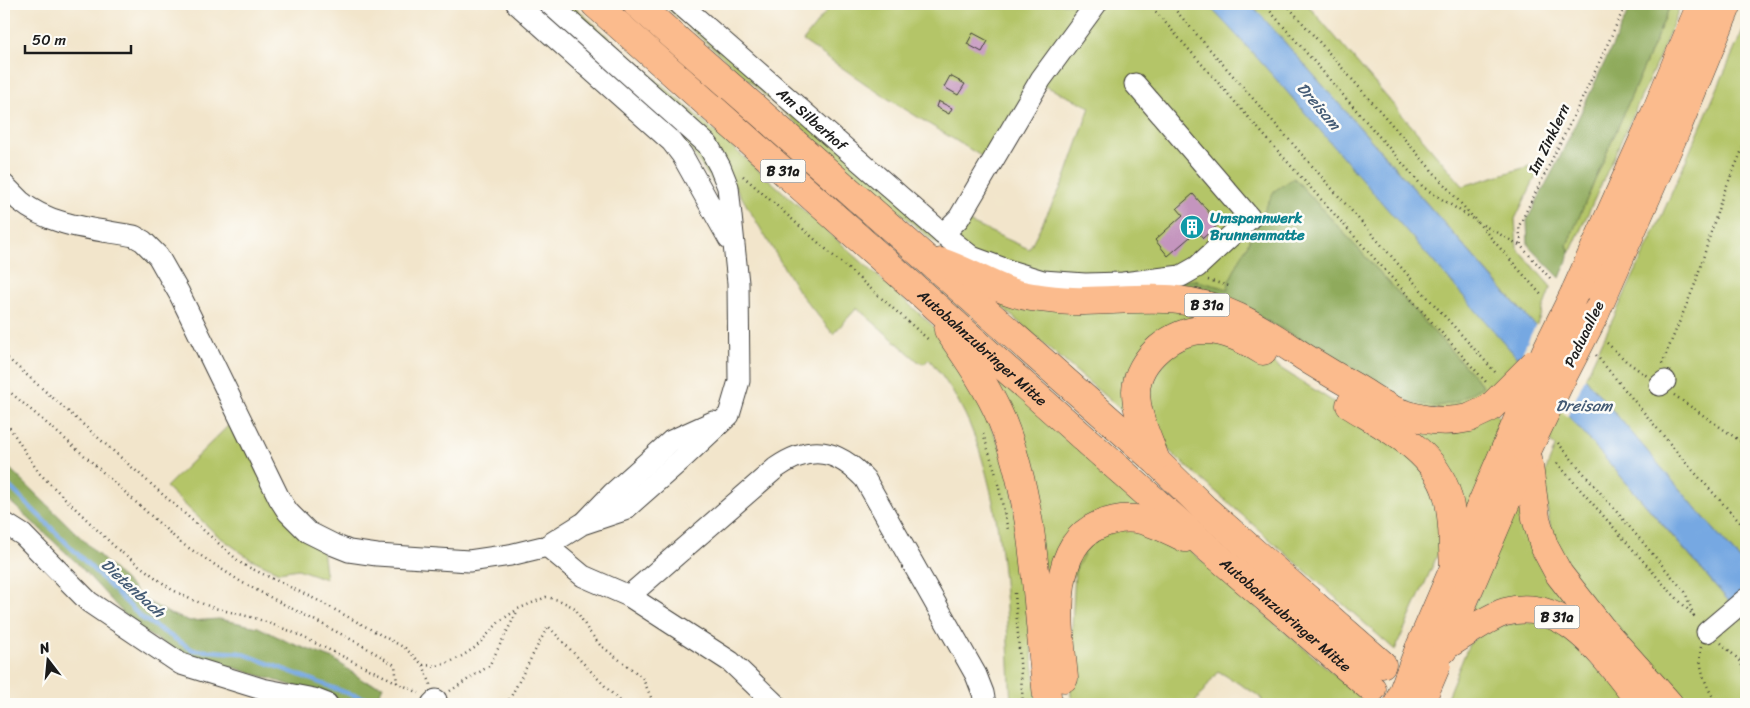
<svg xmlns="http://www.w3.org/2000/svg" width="1750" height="708" viewBox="0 0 1750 708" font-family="Sriracha,sans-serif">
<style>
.green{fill:#b4c568;stroke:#687042}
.forest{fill:#8faa5c;stroke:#56633c}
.water{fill:#76a8e2;stroke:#49627f}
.pier{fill:#f2e5cb}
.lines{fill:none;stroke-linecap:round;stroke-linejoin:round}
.stream{stroke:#76a8e2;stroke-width:4.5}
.building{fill:#c495be}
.minor-casing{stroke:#3c3a36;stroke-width:23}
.highway-casing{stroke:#3c3a36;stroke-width:29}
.path{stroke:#3c3a36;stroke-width:2.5;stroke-dasharray:1 4;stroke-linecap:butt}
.minor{stroke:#fff;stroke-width:21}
.highway{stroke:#fbbb8d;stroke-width:28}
.highway-bridge-casing{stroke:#3c3a36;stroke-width:29;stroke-linecap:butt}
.highway-bridge{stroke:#fbbb8d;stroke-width:28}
.labels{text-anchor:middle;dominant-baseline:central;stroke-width:5;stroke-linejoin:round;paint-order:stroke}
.shield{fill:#fdfcf7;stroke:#605f5e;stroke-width:1}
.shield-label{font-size:14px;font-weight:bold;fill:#1c1c1c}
.street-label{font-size:15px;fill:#1c1c1c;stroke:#fdfcf7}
.culture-label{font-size:15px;font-weight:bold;fill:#0d838f;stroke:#fdfcf7;text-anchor:start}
.water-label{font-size:16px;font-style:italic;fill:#445b75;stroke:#fdfcf7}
</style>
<rect width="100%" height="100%" fill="#fdfcf7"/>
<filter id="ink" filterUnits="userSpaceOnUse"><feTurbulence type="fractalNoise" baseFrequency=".02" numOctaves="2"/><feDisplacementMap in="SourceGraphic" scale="10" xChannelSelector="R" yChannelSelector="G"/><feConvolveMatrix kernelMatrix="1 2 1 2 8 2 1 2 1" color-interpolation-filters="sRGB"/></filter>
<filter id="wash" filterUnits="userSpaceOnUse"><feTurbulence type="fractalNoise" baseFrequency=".0096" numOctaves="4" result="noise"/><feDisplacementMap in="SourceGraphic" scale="20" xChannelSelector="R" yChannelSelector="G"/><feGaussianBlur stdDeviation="1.12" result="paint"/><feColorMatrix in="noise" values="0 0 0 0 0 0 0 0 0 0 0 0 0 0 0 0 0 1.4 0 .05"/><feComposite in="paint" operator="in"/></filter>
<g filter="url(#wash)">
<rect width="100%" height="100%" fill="#f2e5cb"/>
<path class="green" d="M555,4H571L889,286L942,334L955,351L1010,467L1038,704H1011C1006,612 1006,509 969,423C959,400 945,379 929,359L924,364L920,363L857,308L833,334L798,291L735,186L717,188L686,144L613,55Z
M663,4H688L947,234L962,219L1029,249L1064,181L1090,107L1045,86L997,166L882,95L803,41L832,4H1207L1241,38L1746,621V704H1681L1582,591L1553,543L1546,501L1545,472L1555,447L1502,385L1498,389L1457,410H1418L1228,300L1318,348L1403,400L1483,386L1294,178L1229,289L971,267L932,240L852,173Z
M1251,4H1307L1463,186L1543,162L1515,219L1517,248L1551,287L1536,327Z
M1671,4H1681L1662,51L1570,253L1567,245Z
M1746,23V160L1742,168L1746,177V567L1585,378L1658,224Z
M979,284L1012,297L1044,303L1073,305L1166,303L1187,305L1204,310L1243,325L1395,415C1432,428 1459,433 1494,412L1507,425L1463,530C1460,513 1458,493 1450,478C1430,441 1384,418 1349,397C1316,376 1282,355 1248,335C1233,328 1216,322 1199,324C1159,328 1123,365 1130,407C1131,412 1133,417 1135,422L977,286Z
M1180,341L1242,344L1394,440L1433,476L1442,545L1395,650L1165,447L1157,437L1145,386Z
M984,364L1148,511L1104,516L1054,611Z
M234,420L322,550L326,579L298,569L279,572L249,558L217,535L166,487Z
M1521,488L1582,618L1565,613L1466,623Z
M1120,524L1186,547L1369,704H1263L1261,697L1218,671L1194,704H1072L1069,679L1076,555Z
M1548,620L1635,704H1455L1447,697L1469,644L1489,626Z"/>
<path class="forest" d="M1632,4H1671L1567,245L1570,253L1560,278L1528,245L1527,220L1559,159Z
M1294,178L1483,386L1456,402L1434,407L1403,400L1318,348L1228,300L1153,284L1194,280L1228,289L1229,281L1274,191Z
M4,463L145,600L170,614L190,621L219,619L258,627L288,642L334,659L364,681L383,686L375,704H347L339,700L235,668L196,662L137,628L76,562L4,496Z"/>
<path class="water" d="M1207,4H1251L1516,305L1585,378L1746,567V621C1633,489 1517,358 1403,227C1338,153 1276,75 1207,4Z"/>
<path class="pier" d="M1536,324L1586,376L1567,417L1518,361Z"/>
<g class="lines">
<path class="stream" d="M4,481L142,618L193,650L241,653L347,693L385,704"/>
</g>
<g id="blocks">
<path class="building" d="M973,33L988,41L982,52L967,44Z
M950,76L965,84L958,95L944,87Z
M938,101L952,108L949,114L936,107Z
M1193,194L1219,224L1203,238L1197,231L1168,256L1155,240L1183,215L1177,208Z"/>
</g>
</g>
<g filter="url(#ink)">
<use href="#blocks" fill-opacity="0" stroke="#3c3a36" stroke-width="1"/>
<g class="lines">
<g class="minor-casing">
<g id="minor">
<path d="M517,4L672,142L682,155L729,239"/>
<path id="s1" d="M680,4L943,234L972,257L1010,271L1043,281L1085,284L1123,283L1181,276L1197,267L1250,218L1135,84"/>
<path d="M4,185C9,190 15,196 20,201C51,227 97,229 134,236L143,241L158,256L179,293L279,498L288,512L308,532L334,545L349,551L377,555L469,561L510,555L547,546L582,524L624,510L683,458L729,415L739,381L738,283L728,187L720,167L708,145L550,4"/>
<path d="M943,234L959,218L1041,79L1096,4"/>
<path d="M1660,385L1665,381"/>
<path d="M586,521L613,493L671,441L713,422"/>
<path d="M4,523L23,535L89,602L181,664L262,689L314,699L327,704"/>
<path d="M547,546L583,576L629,596L731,662L775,704"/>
<path d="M629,596L776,468C811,444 837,449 865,479L976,675L983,693L985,704"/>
<path d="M1707,632L1746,599"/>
<path d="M432,704L436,700"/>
</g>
</g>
<g class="highway-casing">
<g id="highway">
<path id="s2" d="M595,4L1210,550L1372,689"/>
<path d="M637,4L1156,461L1205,509L1382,664"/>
<path d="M941,262C972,272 1000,293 1032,297C1050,299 1068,302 1085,301C1142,300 1184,291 1238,317C1263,329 1286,345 1309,360C1325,370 1342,380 1358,389C1373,398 1389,410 1405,414C1426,421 1447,423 1469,418"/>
<path d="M1575,292L1654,116L1701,4"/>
<path d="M1595,314L1677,128L1728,4"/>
<path d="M948,330C968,359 988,388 1002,421C1038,510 1036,610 1048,704"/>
<path d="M1350,405C1387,428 1434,450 1447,494C1454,517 1452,544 1454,567"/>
<path d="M1527,451L1536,518L1544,546L1559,574L1601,628L1669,704"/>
<path d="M1155,458C1147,436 1136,415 1136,391C1137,359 1174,329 1205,330C1226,330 1245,340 1263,351"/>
<path d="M1445,646C1463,636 1486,618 1505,612C1568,595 1608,663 1642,704"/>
<path d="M1419,649L1512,433"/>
<path d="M1443,650L1527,453"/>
<path d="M1064,678C1060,633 1046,547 1099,525C1111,520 1123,517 1136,519C1153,521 1170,531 1185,538"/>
</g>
</g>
<path class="path" d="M1149,4L1299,175L1486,382
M1170,4L1421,290L1496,373
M1264,4L1423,187L1476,221
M1286,4L1543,297
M743,176L930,341
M1483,225L1521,246
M1550,278L1521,246L1519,226L1585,93L1626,4
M1208,280L1229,286
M1607,343L1626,361L1647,376
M4,355L242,564L317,600L405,648L423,665L431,685
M1596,355L1686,463L1746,529
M1662,364L1695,284L1722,197L1746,141
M4,387L85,456L181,543L243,583L360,644L395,665L397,683
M1674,395L1746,445
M4,419L39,473L117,549L171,589L190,599L214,608L255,618L290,631L419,693
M983,434L996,474
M1558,443L1685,592L1694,616
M1557,463L1665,586L1696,618
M997,479L1008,530
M1015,593L1023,704
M1721,643L1738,659L1746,672
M1701,647C1698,669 1706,686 1717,704
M1740,659L1746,662
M423,665L437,666L450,662L462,656L476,647L500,621L518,609L546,597L559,600L575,608L588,630L600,645L642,677L654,704
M450,691L489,666L518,610
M507,704L548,626L622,704"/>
<use href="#minor" class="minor"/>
<use href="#highway" class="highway"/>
<g class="highway-bridge-casing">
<path id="highway-bridge" d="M1469,418L1490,408L1535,363
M1512,433L1545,353L1575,292
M1527,451L1560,382L1595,314
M1398,704L1419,649
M1420,704L1437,664"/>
</g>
<use href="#highway-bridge" class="highway-bridge"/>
</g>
</g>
<defs>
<g id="building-disc" transform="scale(1.25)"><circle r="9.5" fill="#0f9aa8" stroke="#fdfcf7"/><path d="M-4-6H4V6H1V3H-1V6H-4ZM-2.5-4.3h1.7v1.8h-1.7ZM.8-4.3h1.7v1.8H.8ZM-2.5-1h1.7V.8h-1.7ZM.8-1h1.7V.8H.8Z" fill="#fff"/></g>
</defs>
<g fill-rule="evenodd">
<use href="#building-disc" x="1192" y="227"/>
</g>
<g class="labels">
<g class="shield">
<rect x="760.5" y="159.5" width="45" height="23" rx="4"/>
<rect x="1184.5" y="293.5" width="45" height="23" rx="4"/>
<rect x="1534.5" y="605.5" width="45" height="23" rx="4"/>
</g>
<g class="shield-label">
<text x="783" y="171">B 31a</text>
<text x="1207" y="305">B 31a</text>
<text x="1557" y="617">B 31a</text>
</g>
<g class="street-label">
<text stroke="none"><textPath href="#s1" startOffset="175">Am Silberhof</textPath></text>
<text transform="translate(1549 139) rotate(-64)">Im Zinklern</text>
<text transform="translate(1584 334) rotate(-64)">Paduaallee</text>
<text stroke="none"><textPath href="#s2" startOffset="518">Autobahnzubringer Mitte</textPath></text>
<text stroke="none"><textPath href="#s2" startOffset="922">Autobahnzubringer Mitte</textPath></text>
</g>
<g class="culture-label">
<text x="1210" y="218">Umspannwerk<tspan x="1210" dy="17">Brunnenmatte</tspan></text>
</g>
<g class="water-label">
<text transform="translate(1319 106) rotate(49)">Dreisam</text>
<text x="1584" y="405">Dreisam</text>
<text transform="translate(133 588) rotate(42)">Dietenbach</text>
</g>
</g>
<rect width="1750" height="708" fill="none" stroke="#fdfcf7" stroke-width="20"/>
<g transform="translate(48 660) rotate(344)" stroke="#fdfcf7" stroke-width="4" paint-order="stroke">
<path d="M0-4L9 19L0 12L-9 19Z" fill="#1c1c1c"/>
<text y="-8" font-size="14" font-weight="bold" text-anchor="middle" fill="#1c1c1c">N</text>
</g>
<path d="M25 45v8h106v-8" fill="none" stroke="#1c1c1c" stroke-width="2.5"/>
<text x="32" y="45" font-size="15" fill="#1c1c1c" stroke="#fdfcf7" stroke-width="4" paint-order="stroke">50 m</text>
</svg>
